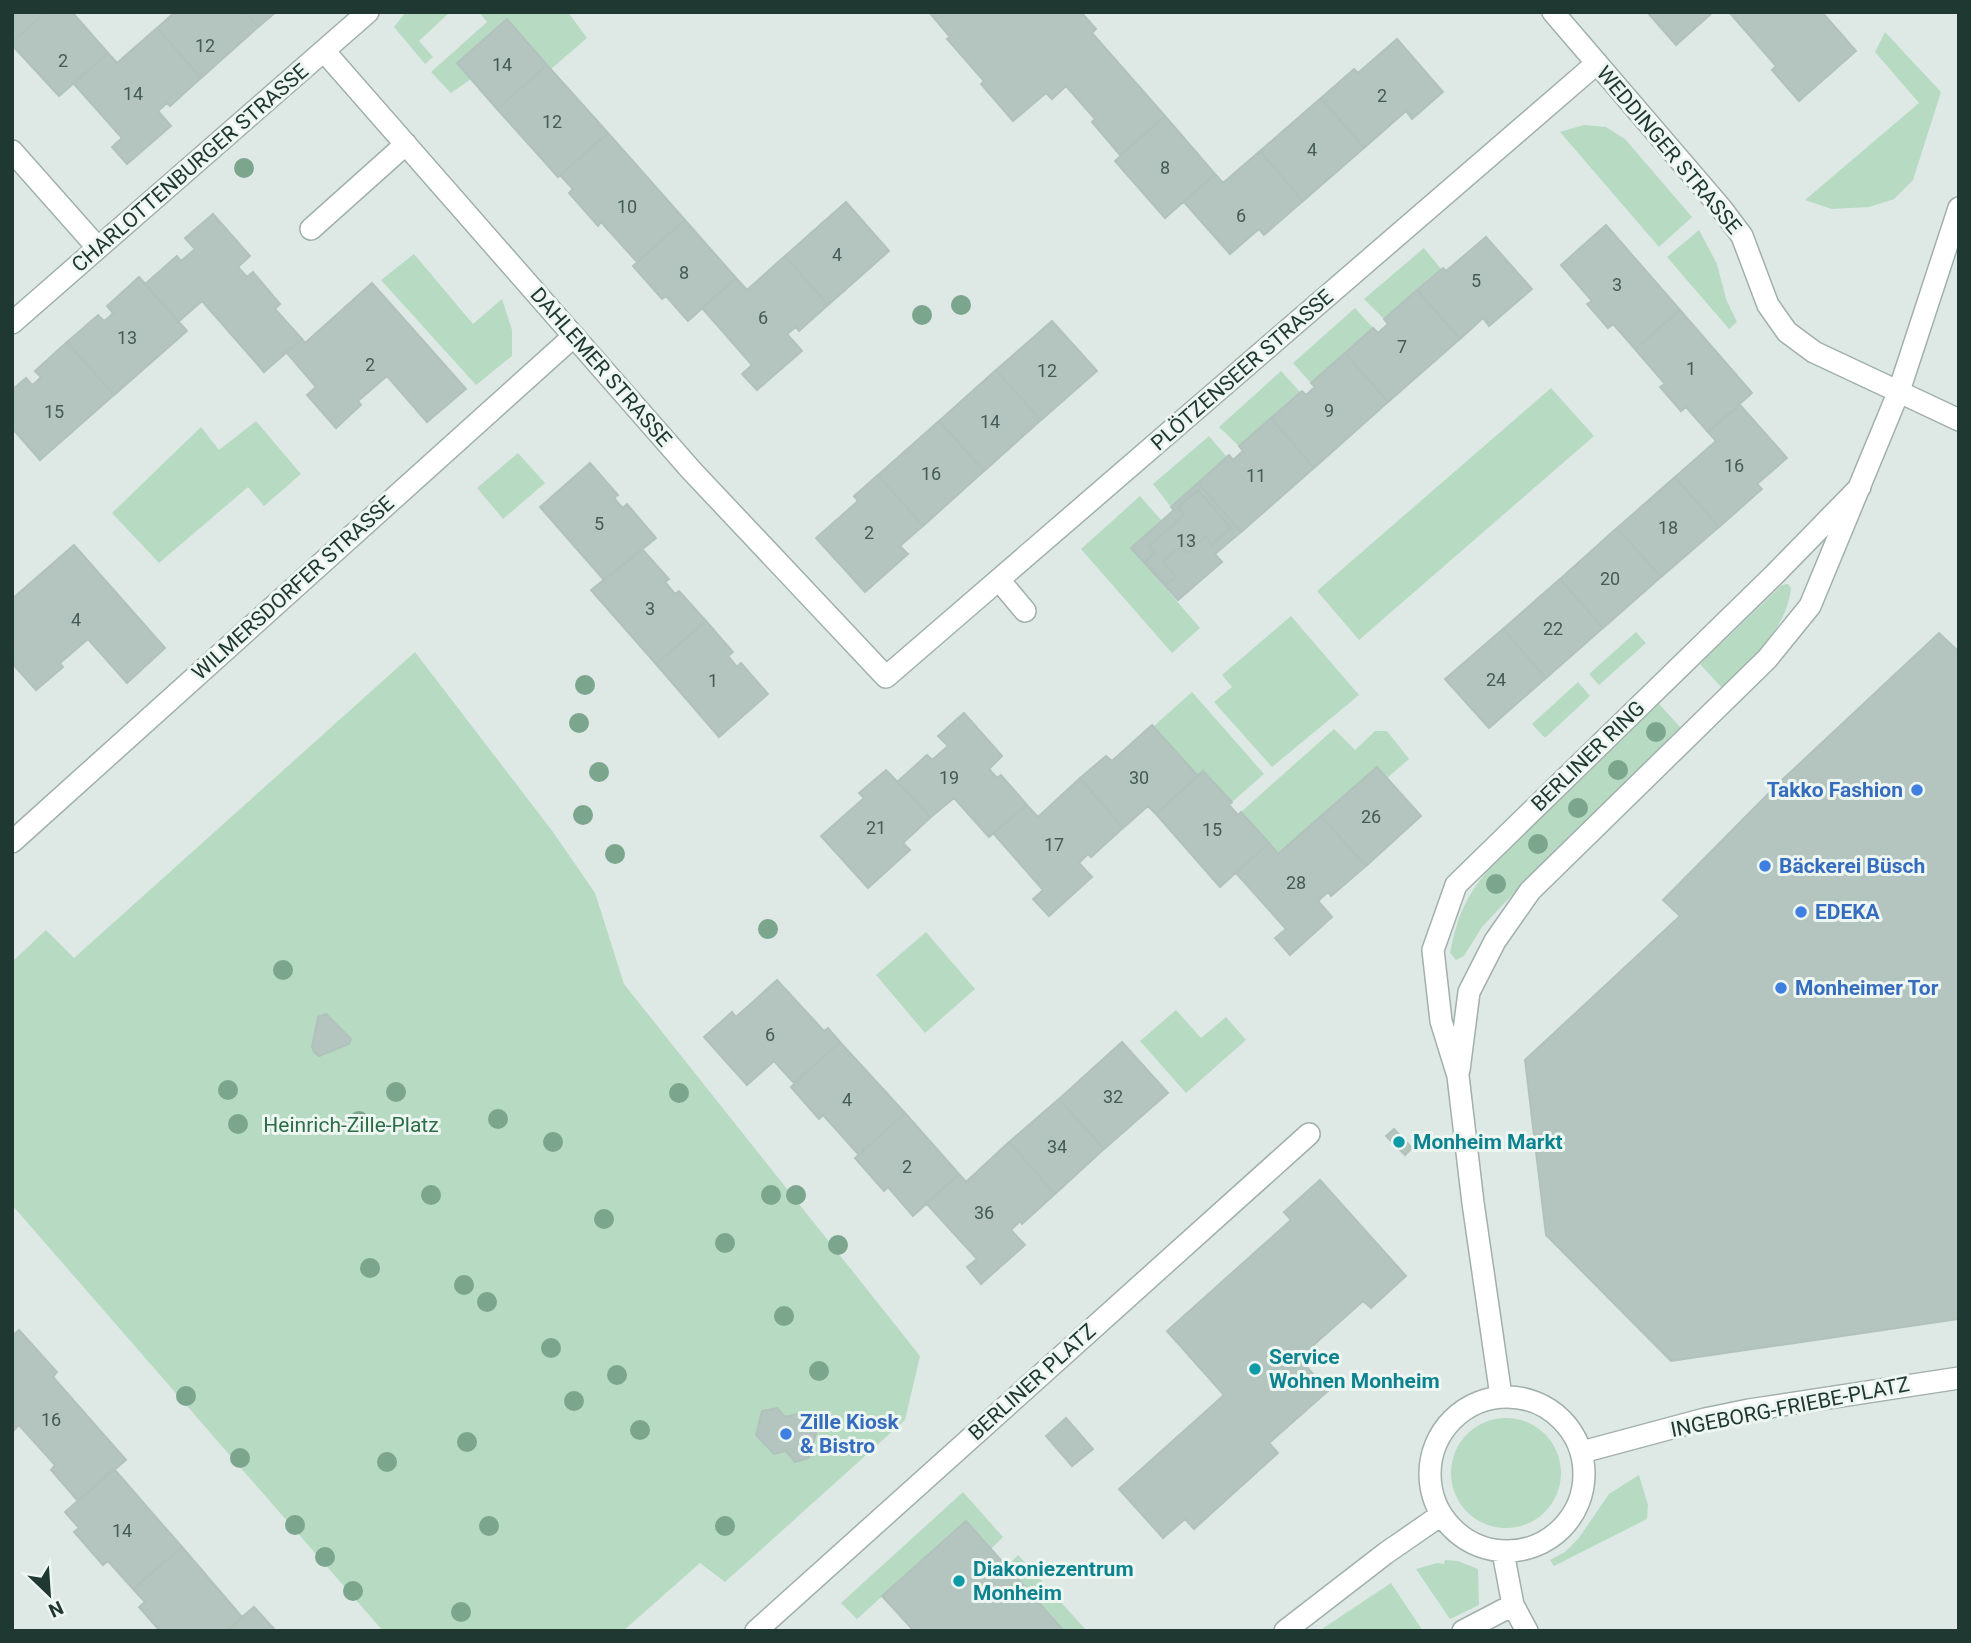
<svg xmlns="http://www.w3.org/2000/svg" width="1971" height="1643" viewBox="0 0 1971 1643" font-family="Roboto,sans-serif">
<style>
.green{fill:#b7dac2}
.building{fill:#b4c4be;stroke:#b1c2bc;stroke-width:2}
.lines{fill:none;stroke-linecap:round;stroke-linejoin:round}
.minor-casing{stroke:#a1b0ac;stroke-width:24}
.minor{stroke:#fff;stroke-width:21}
.tree{fill:#7ca58e}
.shop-dot{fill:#3f7fe0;stroke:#eef6f2;stroke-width:2.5}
.culture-dot{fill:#0f9aa8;stroke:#eef6f2;stroke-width:2.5}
.labels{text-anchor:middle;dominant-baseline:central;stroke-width:6;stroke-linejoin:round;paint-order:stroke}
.number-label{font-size:18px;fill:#455b55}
.street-label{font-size:21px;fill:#203832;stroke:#eef6f2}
.shop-label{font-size:21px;font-weight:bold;fill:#366cbe;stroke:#eef6f2;text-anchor:start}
.park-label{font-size:21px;fill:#2c6d47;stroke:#eef6f2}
.culture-label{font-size:21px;font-weight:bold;fill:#0d838f;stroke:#eef6f2;text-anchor:start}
</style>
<rect width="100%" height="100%" fill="#dee9e5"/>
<path class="green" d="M406,12H450L419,41L433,57L425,64L394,27Z
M479,12H568L587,38L551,69L507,20L458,63L471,79L451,93L431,72L487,22Z
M1885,32L1941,92L1913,180L1894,199L1869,207L1832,209L1805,200L1919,103L1875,52Z
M1584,125L1606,127L1625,139L1692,217L1659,247L1560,132Z
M1699,230L1717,264L1726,299L1737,322L1729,329L1667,257Z
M1424,248L1441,269L1384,319L1364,299Z
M414,254L473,324L502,299L512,330V356L476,385L381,280Z
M1355,308L1373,328L1311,383L1293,363Z
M1281,371L1300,392L1239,446L1219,427Z
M1551,388L1594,436L1359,640L1317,591Z
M256,421L301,474L264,506L248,487L159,563L112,513L201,427L219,450Z
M1209,436L1227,457L1171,507L1153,484Z
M518,453L545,483L503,519L477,488Z
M1140,496L1162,521L1131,548L1200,628L1172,653L1081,549Z
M1788,584L1791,588C1787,629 1750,661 1723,689L1700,664L1782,585Z
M1291,616L1359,695L1272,767L1214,702L1232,687L1222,675Z
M1636,632L1646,643L1599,685L1589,674Z
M415,652L553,832L595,893L624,984L920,1356L905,1420L725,1582L700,1563L623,1631H383L12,1205V962L46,930L74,958Z
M1578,682L1590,696L1545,738L1532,724Z
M1192,692L1264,774L1232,802L1204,772L1198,776L1154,726Z
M1659,704L1681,728L1548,857L1482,927L1464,956L1456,960L1450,953C1458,915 1464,900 1488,870Z
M1334,729L1355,750L1375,731H1387L1409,759L1387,778L1376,767L1278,854L1241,812Z
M926,932L975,989L925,1033L876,975Z
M1176,1010L1201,1038L1226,1017L1246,1040L1186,1093L1140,1041Z
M1451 1473a55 55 0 1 1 110 0a55 55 0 1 1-110 0Z
M1639,1475L1648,1505L1647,1519L1554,1566L1550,1560L1565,1552L1578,1539L1609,1494Z
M963,1492L1003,1537L991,1549L966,1521L857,1619L841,1603Z
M1018,1555L1087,1631H1064L1007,1567Z
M1445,1560L1458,1561L1478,1569L1479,1605L1450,1619L1416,1569L1437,1563L1444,1564Z
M1391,1583L1423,1631H1319Z"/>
<path class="building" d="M12,12H46L12,42Z
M46,12H72L108,53L59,96L12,45V42Z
M175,12H245L258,27L201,78L157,28Z
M245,12H276L258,27Z
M929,12H1081L1096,29L1092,33L1165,116L1120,155L1092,122L1095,119L1066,86L1052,99L1046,93L1013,121L981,84L984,81L947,39L950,37Z
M1647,12H1713L1676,45Z
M1729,12H1822L1856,51L1799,101L1772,70L1776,66Z
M507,19L547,65L497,109L457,63Z
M157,28L201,78L170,106L167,103L158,111L171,126L127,164L112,147L122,138L74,84L108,53L117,63Z
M1397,39L1443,92L1412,119L1406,111L1364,148L1321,98L1354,69L1358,73Z
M547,65L608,133L558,177L497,109Z
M1321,98L1364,148L1303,201L1260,151Z
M1165,116L1215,174L1165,218L1115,161Z
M608,133L685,220L637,262L601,222L598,226L569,193L573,189L560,175Z
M1260,151L1303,201L1264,235L1259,229L1230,254L1184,202L1215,174L1223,183Z
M846,202L889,251L828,305L785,256Z
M213,214L250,256L238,267L247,277L253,272L280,304L275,309L302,339L264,372L202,301L178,322L145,284L177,256L181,261L195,249L185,238Z
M685,220L736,278L688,321L666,296L662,299L633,266Z
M1606,225L1680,310L1635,349L1613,324L1608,328L1587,304L1592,301L1561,265Z
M1486,237L1532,289L1489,326L1483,318L1460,339L1417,290L1443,268L1446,271Z
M785,256L828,305L799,331L796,327L787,334L802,351L757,390L742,374L752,365L702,308L736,278L747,290Z
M139,277L187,331L114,395L67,342L98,315L104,321L109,317L113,313L107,306Z
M372,283L466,389L427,422L387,376L358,401L361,405L336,428L307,395L316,387L286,352L302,339L305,343Z
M1417,290L1460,339L1388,402L1345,353L1373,328L1378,333L1388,324L1384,319Z
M1680,310L1752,393L1708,432L1686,407L1681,411L1660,387L1665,384L1635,349Z
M1052,321L1097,371L1041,420L996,370Z
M67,342L114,395L40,460L12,428V390L26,378L32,385L36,382L41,377L35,371Z
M1345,353L1388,402L1314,468L1271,418L1302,391L1306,395L1315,387L1311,383Z
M996,370L1041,420L984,471L939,421Z
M1740,405L1787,458L1757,484L1762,489L1719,527L1675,477L1716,441L1708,432Z
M1271,418L1314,468L1241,532L1198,483L1229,455L1233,460L1243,451L1239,446Z
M939,421L984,471L923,526L878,475Z
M590,463L618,495L614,498L619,504L623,508L627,504L656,538L604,580L540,507Z
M878,475L923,526L900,546L908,554L865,592L816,538L858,501L854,496Z
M1675,477L1719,527L1661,577L1617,528Z
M1198,483L1241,532L1215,554L1222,562L1178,600L1131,548L1174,510L1171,507Z
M1198,490L1231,528L1211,545L1206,536L1187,553L1181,546L1163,561L1176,577L1166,585L1146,561L1155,553L1149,546L1184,515L1178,507Z
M1617,528L1661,577L1603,628L1560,579Z
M74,545L165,648L127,683L88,639L60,663L63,667L36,690L12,663V652L16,649L12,645V599Z
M642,549L669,579L665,582L675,594L679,591L706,621L656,664L591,590Z
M1560,579L1603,628L1546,678L1503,629Z
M706,621L733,652L728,656L737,667L741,663L768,694L719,737L656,664Z
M1503,629L1546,678L1489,728L1445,679Z
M1939,633L1959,652V1319L1671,1361L1546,1235L1525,1060L1680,916L1663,900L1781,781Z
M964,713L1002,756L989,769L997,778L1001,775L1027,805L989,837L954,798L931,817L897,782L927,755L932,760L948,746L938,736Z
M1152,725L1198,776L1156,814L1148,806L1123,828L1080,778L1106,756L1112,761Z
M1377,767L1421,816L1366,866L1321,816Z
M886,770L931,817L903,843L910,850L868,888L821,836L864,798L859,793Z
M1203,771L1232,802L1229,805L1238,815L1241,812L1269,843L1220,887L1156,814Z
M1080,778L1123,828L1091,857L1088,854L1079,863L1092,877L1049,916L1033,899L1043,890L993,833L1027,805L1038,817Z
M1321,816L1366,866L1331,896L1328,892L1318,901L1332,917L1290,955L1275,938L1286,929L1236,873L1269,843L1278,854Z
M777,980L824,1031L828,1028L840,1042L794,1083L774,1061L747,1085L704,1037L732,1012L736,1017Z
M326,1014L351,1039L349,1044L319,1056L314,1052L312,1047L318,1017Z
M840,1042L905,1113L859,1155L823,1115L819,1119L791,1087Z
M1122,1042L1168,1093L1104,1149L1059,1099Z
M1059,1099L1104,1149L1055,1194L1009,1142Z
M905,1113L959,1174L913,1216L888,1187L884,1191L855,1158Z
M1394,1129L1412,1148L1405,1155L1386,1136Z
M1009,1142L1055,1194L1022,1224L1020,1221L1011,1230L1025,1245L981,1284L967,1267L977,1259L926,1203L959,1174L966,1182Z
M1320,1180L1406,1276L1371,1308L1363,1301L1299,1358L1328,1391L1269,1443L1278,1453L1194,1529L1185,1519L1163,1538L1119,1489L1224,1395L1167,1331L1291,1220L1284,1212Z
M19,1330L57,1372L53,1377L126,1460L78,1501L51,1470L55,1465L19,1425L12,1432V1336Z
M777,1408L785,1417L797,1414L816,1433L809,1458L795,1462L786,1451L774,1454L756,1435L762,1411Z
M1066,1418L1093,1449L1072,1466L1046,1436Z
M114,1469L182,1547L133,1589L108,1561L103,1565L74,1532L79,1528L65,1512Z
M966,1521L991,1549L1064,1631H914L882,1596Z
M182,1547L242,1617L228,1631H160L139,1607L145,1602L133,1589Z
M254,1607L276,1631H228L242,1617Z"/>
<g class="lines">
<g class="minor-casing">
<path id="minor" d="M1553,12L1721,208L1742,236L1768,305L1787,332L1814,352L1959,420
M324,51L691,470L886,677L1597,63
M12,151L98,248
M311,229L406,144
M12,323L368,12
M999,580L1025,611
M12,842L574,336
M1459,1070L1469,992L1495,941L1530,891L1767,659L1810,606L1899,391L1959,208
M1501,1396L1473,1203L1458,1076L1441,1021L1433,950L1456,885L1775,574L1860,487
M1430 1474a77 77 0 1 1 154 0a77 77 0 1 1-154 0Z
M1582,1452L1705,1419L1749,1410L1959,1378
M1503,1552L1513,1605L1527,1631
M756,1631L1309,1134
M1285,1631L1386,1553L1441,1515
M1463,1631L1513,1605"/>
</g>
<use href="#minor" class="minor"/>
</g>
<g class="tree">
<circle cx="244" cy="168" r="10"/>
<circle cx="961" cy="305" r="10"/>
<circle cx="922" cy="315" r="10"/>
<circle cx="585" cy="685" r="10"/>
<circle cx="579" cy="723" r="10"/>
<circle cx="1656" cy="732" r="10"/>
<circle cx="1618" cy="770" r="10"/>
<circle cx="599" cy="772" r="10"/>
<circle cx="1578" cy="808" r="10"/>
<circle cx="583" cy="815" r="10"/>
<circle cx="1538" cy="844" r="10"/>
<circle cx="615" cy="854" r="10"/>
<circle cx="1496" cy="884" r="10"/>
<circle cx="768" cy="929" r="10"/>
<circle cx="283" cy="970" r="10"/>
<circle cx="228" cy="1090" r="10"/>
<circle cx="396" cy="1092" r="10"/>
<circle cx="679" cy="1093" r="10"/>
<circle cx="498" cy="1119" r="10"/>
<circle cx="359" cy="1121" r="10"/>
<circle cx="238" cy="1124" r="10"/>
<circle cx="553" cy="1142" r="10"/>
<circle cx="431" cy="1195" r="10"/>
<circle cx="771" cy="1195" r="10"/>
<circle cx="796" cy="1195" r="10"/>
<circle cx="604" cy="1219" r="10"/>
<circle cx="725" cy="1243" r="10"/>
<circle cx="838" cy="1245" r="10"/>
<circle cx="370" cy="1268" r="10"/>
<circle cx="464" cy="1285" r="10"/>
<circle cx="487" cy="1302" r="10"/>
<circle cx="784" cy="1316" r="10"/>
<circle cx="551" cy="1348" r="10"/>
<circle cx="819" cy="1371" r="10"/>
<circle cx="617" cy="1375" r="10"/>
<circle cx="186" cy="1396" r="10"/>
<circle cx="574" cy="1401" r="10"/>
<circle cx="640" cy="1430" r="10"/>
<circle cx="467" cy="1442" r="10"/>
<circle cx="240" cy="1458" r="10"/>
<circle cx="387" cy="1462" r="10"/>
<circle cx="295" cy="1525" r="10"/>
<circle cx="489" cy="1526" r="10"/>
<circle cx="725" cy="1526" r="10"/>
<circle cx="325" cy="1557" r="10"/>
<circle cx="353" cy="1591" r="10"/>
<circle cx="461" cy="1612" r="10"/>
</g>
<g class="shop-dot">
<circle cx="1917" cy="790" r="7"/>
<circle cx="1765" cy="866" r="7"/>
<circle cx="1801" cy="912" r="7"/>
<circle cx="1781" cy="988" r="7"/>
<circle cx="786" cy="1434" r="7"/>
</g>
<g class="culture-dot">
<circle cx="1399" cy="1142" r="7"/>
<circle cx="1255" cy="1369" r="7"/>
<circle cx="959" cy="1581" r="7"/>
</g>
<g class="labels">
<g class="number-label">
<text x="205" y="45">12</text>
<text x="63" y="60">2</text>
<text x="502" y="64">14</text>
<text x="133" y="93">14</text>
<text x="1382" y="95">2</text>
<text x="552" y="121">12</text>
<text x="1312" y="149">4</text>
<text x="1165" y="167">8</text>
<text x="627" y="206">10</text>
<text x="1241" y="215">6</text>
<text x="837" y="254">4</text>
<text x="684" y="272">8</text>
<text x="1476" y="280">5</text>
<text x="1617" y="284">3</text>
<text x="763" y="317">6</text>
<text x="127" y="337">13</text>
<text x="1402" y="346">7</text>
<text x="370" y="364">2</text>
<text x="1691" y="368">1</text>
<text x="1047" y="370">12</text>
<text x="1329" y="410">9</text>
<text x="54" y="411">15</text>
<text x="990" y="421">14</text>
<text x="1734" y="465">16</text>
<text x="931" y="473">16</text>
<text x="1256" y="475">11</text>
<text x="599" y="523">5</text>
<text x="1668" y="527">18</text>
<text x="869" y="532">2</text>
<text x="1186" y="540">13</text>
<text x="1610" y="578">20</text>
<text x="650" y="608">3</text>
<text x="76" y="619">4</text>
<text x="1553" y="628">22</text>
<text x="1496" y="679">24</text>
<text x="713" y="680">1</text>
<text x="949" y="777">19</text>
<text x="1139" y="777">30</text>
<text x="1371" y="816">26</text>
<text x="876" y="827">21</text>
<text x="1212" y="829">15</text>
<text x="1054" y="844">17</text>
<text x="1296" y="882">28</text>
<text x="770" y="1034">6</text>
<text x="1113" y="1096">32</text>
<text x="847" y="1099">4</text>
<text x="1057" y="1146">34</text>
<text x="907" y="1166">2</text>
<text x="984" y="1212">36</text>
<text x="51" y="1419">16</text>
<text x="122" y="1530">14</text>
</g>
<g class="street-label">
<text transform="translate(1669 150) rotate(50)">WEDDINGER STRASSE</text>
<text transform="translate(190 168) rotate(-41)">CHARLOTTENBURGER STRASSE</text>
<text transform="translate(601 367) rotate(49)">DAHLEMER STRASSE</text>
<text transform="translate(1242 370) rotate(-41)">PLÖTZENSEER STRASSE</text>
<text transform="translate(293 588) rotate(-42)">WILMERSDORFER STRASSE</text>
<text transform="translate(1588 756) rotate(-44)">BERLINER RING</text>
<text transform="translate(1032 1382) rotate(-42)">BERLINER PLATZ</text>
<text transform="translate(1790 1407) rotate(-11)">INGEBORG-FRIEBE-PLATZ</text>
</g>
<g class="shop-label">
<text x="1903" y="790" text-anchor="end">Takko Fashion</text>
<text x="1779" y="866">Bäckerei Büsch</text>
<text x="1815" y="912">EDEKA</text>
<text x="1795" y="988">Monheimer Tor</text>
<text x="800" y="1422">Zille Kiosk<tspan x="800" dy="24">&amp; Bistro</tspan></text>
</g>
<g class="park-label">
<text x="351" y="1125">Heinrich-Zille-Platz</text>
</g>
<g class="culture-label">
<text x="1413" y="1142">Monheim Markt</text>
<text x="1269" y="1357">Service<tspan x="1269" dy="24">Wohnen Monheim</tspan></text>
<text x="973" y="1569">Diakoniezentrum<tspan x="973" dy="24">Monheim</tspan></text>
</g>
</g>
<rect width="1971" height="1643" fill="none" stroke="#203832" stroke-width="28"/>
<g transform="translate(49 1594) rotate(155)" stroke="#eef6f2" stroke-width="5" paint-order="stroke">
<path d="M0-5L12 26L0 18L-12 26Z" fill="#203832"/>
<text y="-10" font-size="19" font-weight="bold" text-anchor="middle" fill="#203832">N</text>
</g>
</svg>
